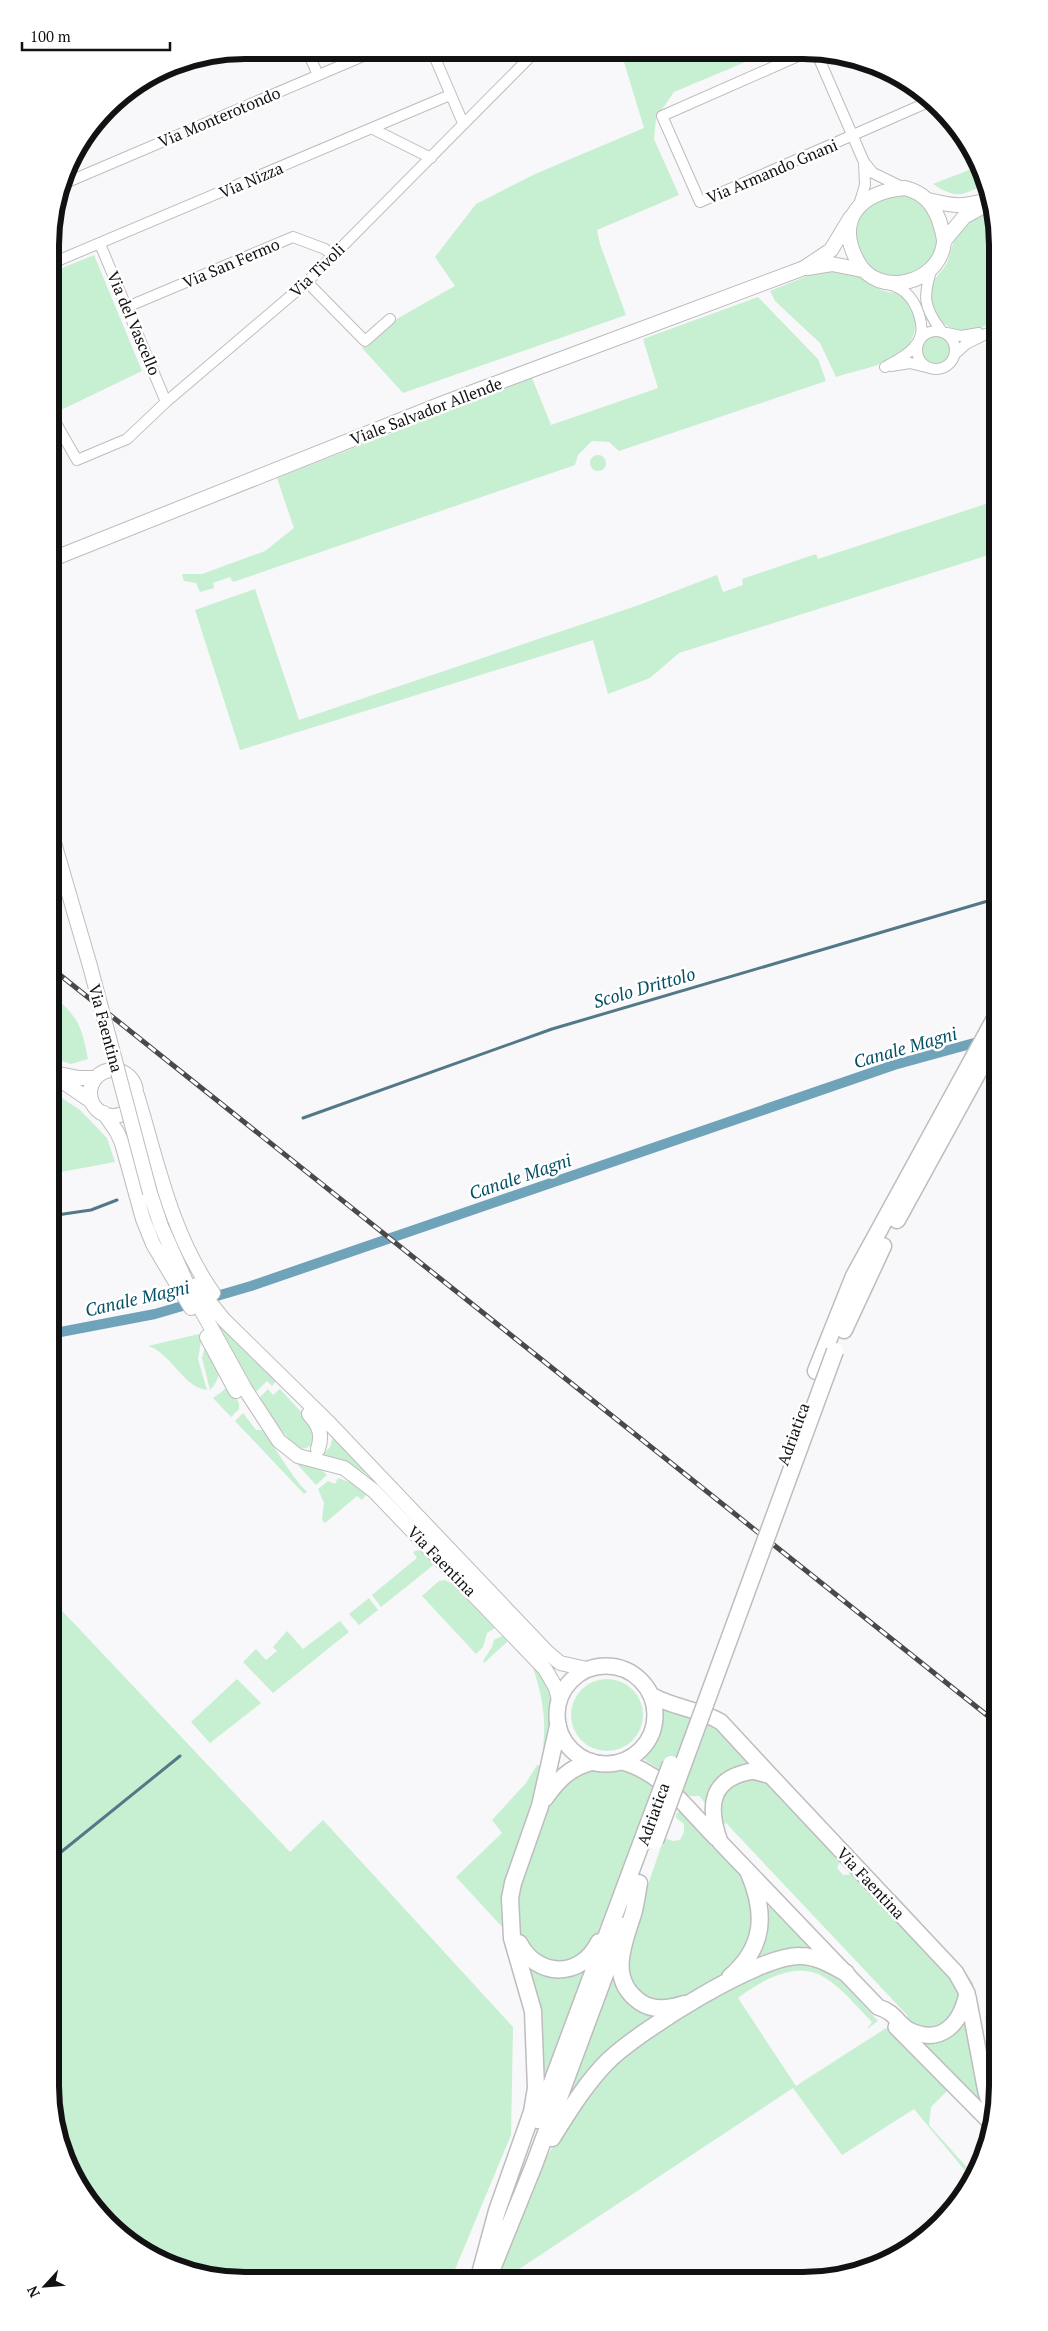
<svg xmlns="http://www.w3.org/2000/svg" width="1048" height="2331" viewBox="0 0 1048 2331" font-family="'PT Serif',serif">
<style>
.green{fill:#c6f0d1}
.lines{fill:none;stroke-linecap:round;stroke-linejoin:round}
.stream{stroke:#537887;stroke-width:3}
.canal{stroke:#6fa3b9;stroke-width:10}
.minor-casing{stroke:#bebcbe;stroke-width:12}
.secondary-casing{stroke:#bebcbe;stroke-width:16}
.primary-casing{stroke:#bebcbe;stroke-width:18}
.trunk-casing{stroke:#bebcbe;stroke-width:19}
.minor{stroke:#fff;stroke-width:10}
.secondary{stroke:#fff;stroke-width:14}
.primary{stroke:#fff;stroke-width:15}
.trunk{stroke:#fff;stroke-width:16}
.rail-casing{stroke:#4a494a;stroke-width:5}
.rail{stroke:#fff;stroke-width:3;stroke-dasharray:9;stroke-linecap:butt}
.secondary-bridge-casing{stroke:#bebcbe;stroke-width:16;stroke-linecap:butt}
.trunk-bridge-casing{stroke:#bebcbe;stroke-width:19;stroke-linecap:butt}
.secondary-bridge{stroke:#fff;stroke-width:14}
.trunk-bridge{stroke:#fff;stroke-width:16}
.labels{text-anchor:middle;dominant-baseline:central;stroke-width:5;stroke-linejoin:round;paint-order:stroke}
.street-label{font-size:16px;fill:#131213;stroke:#fff}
.water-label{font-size:18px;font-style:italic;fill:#034f66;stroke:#fff}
.rim{fill:none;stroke:#131213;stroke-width:6}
</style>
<rect width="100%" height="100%" fill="#f8f7f9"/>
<path class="green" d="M621,52L767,53L674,92L656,118L654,139L679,195L597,230L600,244L626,315L403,393L362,348L393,321L455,286L435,257L476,204L535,174L644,128Z
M979,166L987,184C961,195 958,200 933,184Z
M856 236a41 41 0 1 1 82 0a41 41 0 1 1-82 0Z
M993,207L998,245V321C987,325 973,331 961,331C940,329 927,304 932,285C935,276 943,271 947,263C950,256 951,248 954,241C961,223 976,213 993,207Z
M94,255L142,371L59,411L50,394V273Z
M832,268C839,270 848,271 854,274C864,278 871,286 881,290C890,293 899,292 906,299C924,317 915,347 894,358C877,367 854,371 836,377L820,343L775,301L770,291L822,270Z
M758,297L818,359L826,381L619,451L609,442L592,441L578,455L575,465L233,582L230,577L213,583L214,588L200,592L196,583L184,581L182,574H202L265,551L294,528L277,478L532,378L551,425L658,388L643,339Z
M922 349a14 14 0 1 1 28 0a14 14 0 1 1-28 0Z
M590 463a8 8 0 1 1 16 0a8 8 0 1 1-16 0Z
M998,500V552L679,653L650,678L608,694L593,640L240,750L195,610L255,589L299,720L639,605L717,575L723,592L743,585L742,579L816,554L818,559Z
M50,993C78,1017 81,1023 88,1059L71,1064L50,1057Z
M50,1090L80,1110L107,1138L115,1162L50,1174Z
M207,1306L236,1341L276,1381L272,1386L267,1381L254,1394Z
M199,1334L201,1342L198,1359L207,1390C182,1387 172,1353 148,1346Z
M206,1342C215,1360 227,1372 210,1390L202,1358Z
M228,1384L239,1403V1409L231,1417L213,1398L223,1391Z
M268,1389L273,1395L280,1389L316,1428L315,1442C309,1448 304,1450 296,1447L271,1418L258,1399Z
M243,1413L256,1430H262C278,1450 288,1473 307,1492L304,1494L235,1421Z
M333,1437L368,1475L338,1458L322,1455L330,1447Z
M296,1463L308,1466H317L327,1475L316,1485Z
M338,1478C350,1483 354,1481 366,1489V1495L362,1500L357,1496L325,1523L322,1520L324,1503L318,1489L328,1481L335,1484Z
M417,1550L422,1551L436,1563L381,1607L372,1595L417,1558L413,1552Z
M445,1580L454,1585L495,1628L487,1633L483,1647L476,1654L422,1596L439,1581Z
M50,1598L290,1852L323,1820L513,2027L511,2135L451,2279L207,2277L158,2261L116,2232L76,2184L57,2137L50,2086Z
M369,1598L378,1610L359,1625L349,1614Z
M340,1621L349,1632L273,1693L243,1662L256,1649L266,1660L277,1651L273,1647L287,1631L303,1649Z
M504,1635L510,1639L484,1663L483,1661L492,1647L494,1640Z
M531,1662L540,1672L551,1692V1732L533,1806L507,1873L501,1911L505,1930L456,1877L502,1833L492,1820L526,1783L537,1765L541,1766C547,1724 545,1702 531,1662Z
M571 1715a36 36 0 1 1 72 0a36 36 0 1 1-72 0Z
M237,1679L261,1703L210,1743L191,1722Z
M660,1708L711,1723L753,1767L707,1805L699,1796H686L667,1775L641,1757C656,1742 662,1729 660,1708Z
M625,1767L657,1782L630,1859L616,1886L595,1940L575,1962L544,1963C538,1957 527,1950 522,1942C517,1932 515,1899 518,1888C524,1862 547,1798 566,1780C580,1766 606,1771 625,1767Z
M750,1777L769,1783L841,1860L837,1868L843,1875L855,1874L953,1978L960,1993L954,2017C935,2030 924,2035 905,2019L908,2016L726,1823L722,1826L717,1809L726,1787Z
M680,1811L690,1819L743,1876L756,1908L748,1948L727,1973L671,2004L646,2001L626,1980L632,1932L664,1838L673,1841L680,1840L684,1832V1824L676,1818V1814Z
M895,1894L960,1965L973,1983L996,2105L986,2070L971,1985L957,1966L892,1896Z
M769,1903L814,1951L794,1949L759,1956L768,1927Z
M591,1961L538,2105L526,1965Z
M796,1962L818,1965L834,1973L878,2021L867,2029L872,2022C858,2008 844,1990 827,1979C798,1959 762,1980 738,1998L796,2086L886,2028L889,2029L948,2090L931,2107L929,2125L972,2173L978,2170L972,2179L914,2109L842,2155L793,2088L516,2271L513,2279H497L543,2163L570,2119L618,2061L653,2033L737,1983Z
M614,1969L662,2015L563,2108Z
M998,2008V2088L985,2017Z
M966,2015L985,2110L917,2039Z"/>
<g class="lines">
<path class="stream" d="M303,1118L552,1029L998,898
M50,1216L91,1210L117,1200
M50,1861L180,1756"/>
<path class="canal" d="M50,1334L155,1314L251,1286L894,1065L985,1040"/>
<g class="minor-casing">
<path id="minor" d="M307,50L318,75
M432,51L463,123
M805,53L662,116L700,202L933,100
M817,54L864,162L865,185L859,205
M373,129L431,158
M864,162L873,173L904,188
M63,184L375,51
M100,244L166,402
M50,264L450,95
M932,268C923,295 923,307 941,330
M307,282L365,341L390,319
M127,307L293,237L325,249L333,256
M917 350a19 19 0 1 1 38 0a19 19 0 1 1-38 0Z
M947,333L961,336L979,333
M956,353L966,344L998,328
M891,366L910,363L926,367
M885,367C898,360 912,353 919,340C926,327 917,303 906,293C902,289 895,286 889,284
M50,413L77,460L127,439L166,402L307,282L535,52"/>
</g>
<g class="secondary-casing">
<path id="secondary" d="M905,188C923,193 932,202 939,220C941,227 944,235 944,242C940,284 878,299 858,262C834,219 861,192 905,188Z
M928,200C957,207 963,207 992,199
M944,241L964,217L982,207
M807,268L832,264L862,270
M50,560L441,404L804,268L831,250L851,217
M90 1093a23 23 0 1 1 46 0a23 23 0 1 1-46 0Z
M50,1073L91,1101
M59,1074L79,1078H95
M137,1095C158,1164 171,1233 213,1293
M104,1113L117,1132L122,1143L143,1219L153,1244L191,1308
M150,1193L161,1226L187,1284L245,1389L279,1441L298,1456L344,1468L374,1491L545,1669L556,1688L559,1700
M196,1285L224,1320L329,1423L547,1652L560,1663L587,1669
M207,1337L236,1391
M309,1414C319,1425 323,1434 318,1449"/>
</g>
<g class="primary-casing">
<path id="primary" d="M557 1715a49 49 0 1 1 98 0a49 49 0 1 1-98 0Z
M651,1695C673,1708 700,1709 721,1722L771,1776
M622,1762C662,1772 688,1810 716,1838
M753,1771L771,1776L956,1973L967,1993C961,2023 942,2046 909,2030C896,2023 897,2013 878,2007L720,1842C707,1806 710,1778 753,1771Z
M968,1997L986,2092L994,2115
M896,2027L992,2124"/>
</g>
<g class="trunk-casing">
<path id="trunk" d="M897,1220L998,1036
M844,1330L883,1246
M816,1371L854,1276L998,1013
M545,1798C558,1780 569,1768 591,1762
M639,1883C637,1893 636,1904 633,1914C624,1943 607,1979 640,2002C653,2011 669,2009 684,2004
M519,1943C537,1978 581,1979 599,1942
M730,1977C765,1947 766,1913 749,1873
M538,2120L645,1833
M552,2138C569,2111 586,2083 608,2061C639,2031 758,1955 800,1956C817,1956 832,1965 846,1973
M481,2270L497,2211L532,2112L536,2088L533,2011L512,1938L510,1898L513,1883L540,1806L558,1726
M488,2279L534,2165L623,1926"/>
</g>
<use href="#minor" class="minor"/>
<use href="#secondary" class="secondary"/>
<use href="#primary" class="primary"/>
<use href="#trunk" class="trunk"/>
<g class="rail-casing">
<path id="rail" d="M50,967L998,1724"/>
</g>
<use href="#rail" class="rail"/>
<g class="secondary-bridge-casing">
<path id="secondary-bridge" d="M50,829L90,966L150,1193"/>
</g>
<g class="trunk-bridge-casing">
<path id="trunk-bridge" d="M645,1833L671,1764
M655,1841L835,1351"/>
</g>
<use href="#secondary-bridge" class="secondary-bridge"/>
<use href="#trunk-bridge" class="trunk-bridge"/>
</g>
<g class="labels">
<g class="street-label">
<text transform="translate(219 117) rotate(-23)">Via Monterotondo</text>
<text transform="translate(772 171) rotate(-23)">Via Armando Gnani</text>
<text transform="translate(251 180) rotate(-23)">Via Nizza</text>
<text transform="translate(231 263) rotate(-23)">Via San Fermo</text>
<text transform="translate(317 270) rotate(-44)">Via Tivoli</text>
<text transform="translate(134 323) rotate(67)">Via del Vascello</text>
<text transform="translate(426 411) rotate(-21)">Viale Salvador Allende</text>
<text transform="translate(106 1028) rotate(75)">Via Faentina</text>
<text transform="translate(793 1434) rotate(-70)">Adriatica</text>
<text transform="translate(442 1561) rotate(46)">Via Faentina</text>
<text transform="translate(653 1814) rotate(-70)">Adriatica</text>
<text transform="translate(871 1883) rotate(47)">Via Faentina</text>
</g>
<g class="water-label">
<text transform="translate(644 987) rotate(-16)">Scolo Drittolo</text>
<text transform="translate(905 1047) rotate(-16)">Canale Magni</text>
<text transform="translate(520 1176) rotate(-19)">Canale Magni</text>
<text transform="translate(137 1298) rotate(-13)">Canale Magni</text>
</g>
</g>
<path d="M0 0H1048V2331H0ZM245 59H803A186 186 0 0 1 989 245V2086A186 186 0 0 1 803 2272H245A186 186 0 0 1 59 2086V245A186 186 0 0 1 245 59Z" fill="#fff" fill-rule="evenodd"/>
<path class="rim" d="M245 59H803A186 186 0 0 1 989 245V2086A186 186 0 0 1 803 2272H245A186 186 0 0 1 59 2086V245A186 186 0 0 1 245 59Z"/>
<g transform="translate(45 2286) rotate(244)" stroke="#ffffff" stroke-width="4" paint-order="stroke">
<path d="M0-4L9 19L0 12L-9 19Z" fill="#131213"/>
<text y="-8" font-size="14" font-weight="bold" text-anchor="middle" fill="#131213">N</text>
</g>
<path d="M22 42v8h148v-8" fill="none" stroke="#131213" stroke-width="2.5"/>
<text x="30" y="42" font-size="15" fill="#131213" stroke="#ffffff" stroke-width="4" paint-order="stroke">100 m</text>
</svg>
